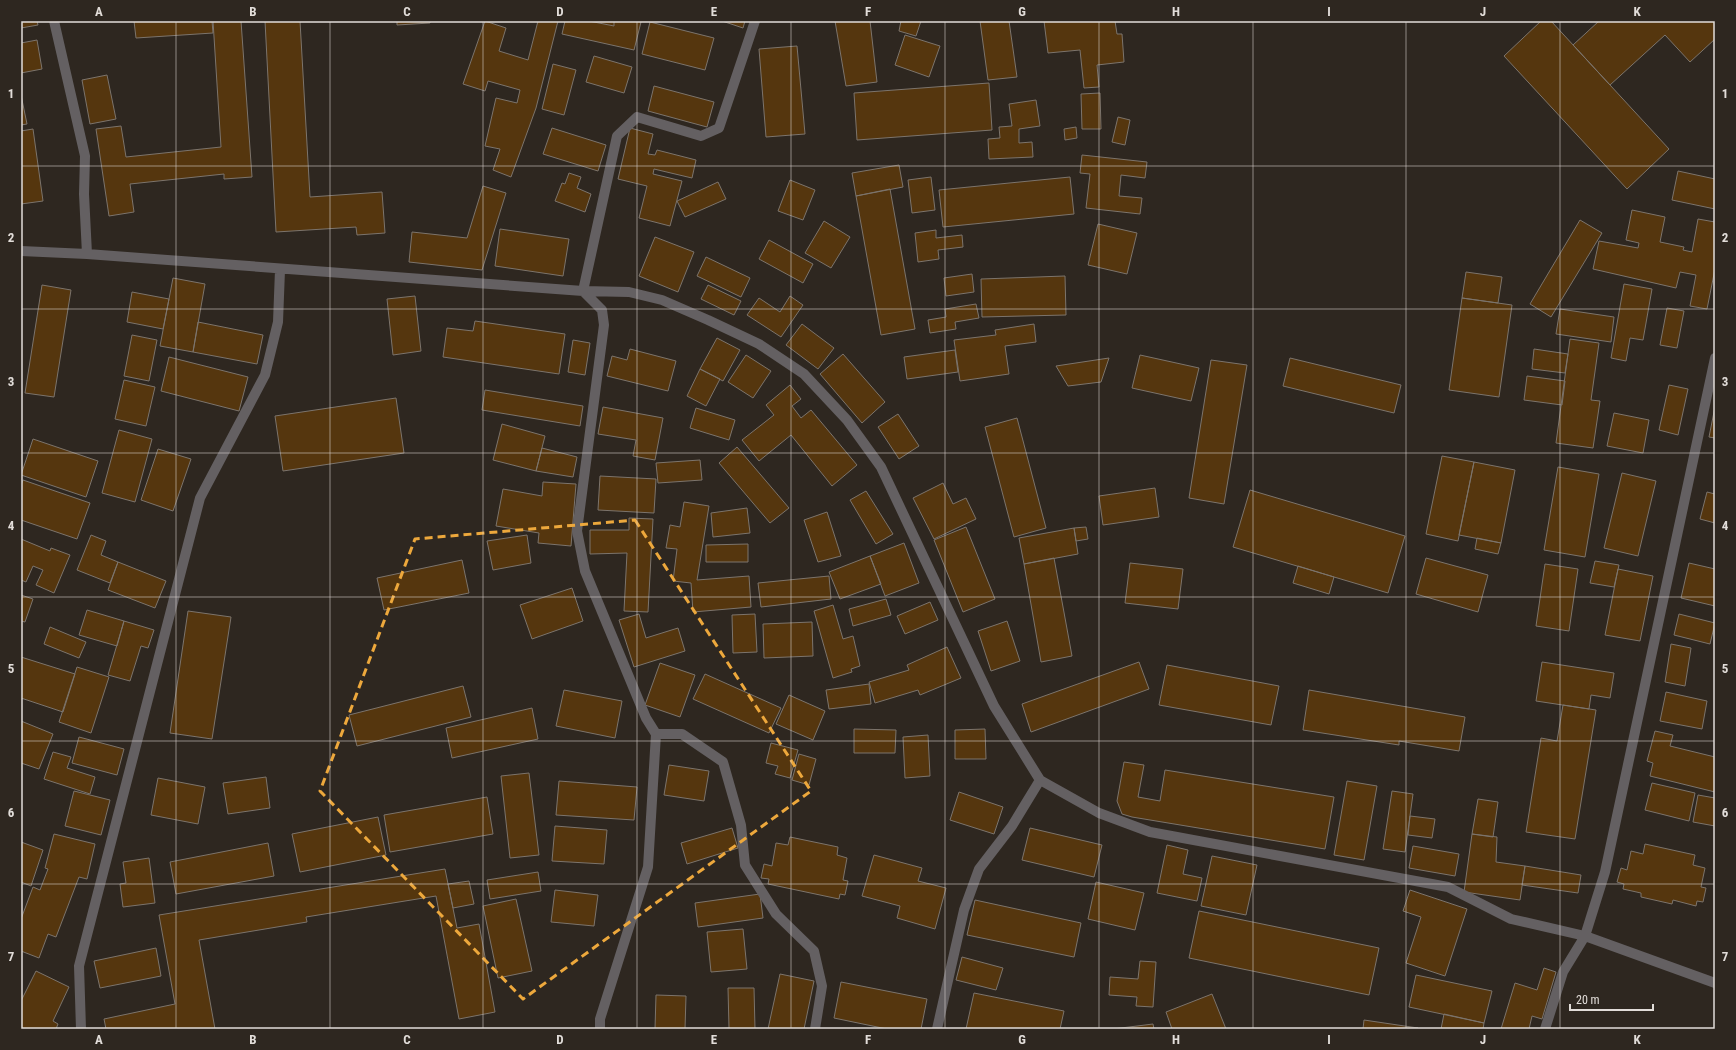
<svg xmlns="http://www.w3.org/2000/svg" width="1736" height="1050" viewBox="0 0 1736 1050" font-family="'Roboto Condensed',sans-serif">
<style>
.building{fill:#55360e;stroke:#7c746c}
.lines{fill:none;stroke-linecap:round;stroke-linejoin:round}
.minor{stroke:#646062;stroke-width:10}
.marked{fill:none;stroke:#eda83c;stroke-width:3;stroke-dasharray:8 5;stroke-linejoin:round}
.grid{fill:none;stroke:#e2ddd9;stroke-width:1;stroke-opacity:0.55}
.neatline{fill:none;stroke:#e2ddd9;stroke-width:1.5}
.grid-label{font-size:13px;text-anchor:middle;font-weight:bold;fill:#e2ddd9}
</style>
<rect width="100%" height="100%" fill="#2e2720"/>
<path class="building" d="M21,21H37L38,25L21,28Z
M134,21H212L213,33L136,38Z
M213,21H241L252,177L224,179V174L130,184L134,212L109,216L96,129L121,126L126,157L221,147Z
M265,21H300L310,197L382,192L385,233L357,235L356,227L276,232Z
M397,21H430V23L397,25Z
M485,21L506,28L499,51L528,60L538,21H558L536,108L511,177L493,170L500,149L485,146L496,98L517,103L520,90L488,81L485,91L463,84Z
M565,21H637L641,22L634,50L562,34Z
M589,21H614V26Z
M722,21H745L743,28Z
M835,21H870L877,82L846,86Z
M901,21H921L916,36L899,31Z
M980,21H1009L1017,77L988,80Z
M1044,21H1115L1117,34H1122L1124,62L1097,65L1099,87L1084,88L1080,50L1048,53Z
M1541,21H1551L1669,149L1627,189L1504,56Z
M1599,21H1715V39L1690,62L1665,35L1610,85L1573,45Z
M650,22L714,38L705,70L642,54Z
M905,35L940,46L929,77L895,65Z
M37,40L42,69L21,73V43Z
M797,46L805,134L766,137L759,49Z
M594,56L632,67L624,93L586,82Z
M553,64L576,70L564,115L542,109Z
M107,75L116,119L90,124L82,80Z
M989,83L992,130L857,140L854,93Z
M654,86L714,102L707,127L648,111Z
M1100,93L1101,129H1082L1081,94Z
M21,95L27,124L21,125Z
M1036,100L1040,126L1019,129V143L1032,142L1033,157L989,159L988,139L1000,138L999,127L1012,126L1009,104Z
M1118,117L1130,120L1125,145L1112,142Z
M1076,127L1077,138L1065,140L1064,129Z
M552,128L606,145L598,171L543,154Z
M630,128L653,134L648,154L655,155L657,150L696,160L692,178L654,169L653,174L682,181L670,226L639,218L647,186L618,179Z
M33,129L43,201L21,204V131Z
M1082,155L1147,162L1145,178L1121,175L1119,196L1142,198L1140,214L1086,208L1090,174L1080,173Z
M899,165L903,187L856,196L852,173Z
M1678,171L1715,179V209L1672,200Z
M569,173L581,177L577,188L591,194L585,212L555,201L562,183L565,184Z
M931,177L935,210L912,213L908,180Z
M1070,177L1074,214L943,227L939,190Z
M790,180L815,190L803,220L778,211Z
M718,182L726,199L685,217L677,201Z
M483,186L506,193L482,270L409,262L412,232L467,238Z
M890,189L915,329L881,335L856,196Z
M1632,210L1665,217L1660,242L1684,247L1683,250L1692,252L1698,219L1715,222V269L1707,309L1690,306L1696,275L1680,272L1676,288L1593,269L1599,241L1638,248L1639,243L1626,240Z
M1580,220L1602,233L1551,317L1530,304Z
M824,221L850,237L831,268L805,253Z
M1098,224L1137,233L1127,274L1088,265Z
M500,229L569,239L563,276L495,266Z
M936,230V238L962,235L963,247L938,250L939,259L918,262L915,233Z
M655,237L694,252L678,292L639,276Z
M769,240L813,264L803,283L759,259Z
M706,257L750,278L741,297L697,276Z
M1466,272L1502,277L1498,303L1462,298Z
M972,274L974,292L946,296L944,278Z
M1065,276L1066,315L982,317L981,279Z
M173,278L205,284L193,352L160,346Z
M1624,284L1652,289L1643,340L1630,338L1626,361L1611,358Z
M42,285L71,290L54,397L25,393Z
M708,285L741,301L734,315L701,299Z
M132,292L169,299L163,329L127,322Z
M415,296L421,351L393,355L387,299Z
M790,296L803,305L781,337L747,315L759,298L780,312Z
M1462,298L1512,305L1499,397L1449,390Z
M976,304L979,318L955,322L956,329L930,333L928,320L946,317L945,309Z
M1667,308L1684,311L1677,348L1660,345Z
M1560,309L1614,317L1611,342L1556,334Z
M475,321L565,334L559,374L443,357L447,328L473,331Z
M198,322L263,335L257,364L193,352Z
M802,324L834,348L818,369L786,345Z
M1034,324L1036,342L1005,346L1009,374L960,381L954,340L996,335L995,330Z
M132,335L157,340L149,381L124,376Z
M717,338L740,350L723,381L700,369Z
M1570,339L1599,343L1591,400L1600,401L1593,448L1556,443Z
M573,340L590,343L585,375L568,372Z
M630,349L676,361L668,391L607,376L612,356L627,360Z
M1534,349L1568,354L1565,373L1532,369Z
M955,350L958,372L907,379L904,357Z
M843,354L885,402L862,423L820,374Z
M746,355L771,371L753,398L728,382Z
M1140,355L1199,368L1191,401L1132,388Z
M169,357L248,377L239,411L161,391Z
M1109,358L1101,382L1068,386L1056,366Z
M1290,358L1401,385L1394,413L1283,386Z
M1211,360L1247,365L1224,504L1189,498Z
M700,369L720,379L706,406L687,396Z
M1527,376L1565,381L1562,405L1524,400Z
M124,380L155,387L146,426L115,419Z
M790,385L801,399L792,406L801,418L811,410L857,465L832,486L791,435L759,461L742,440L774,415L766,405Z
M1669,385L1688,389L1678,435L1659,430Z
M485,390L583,406L580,426L482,410Z
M396,398L404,453L283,471L275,416Z
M603,407L663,418L655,460L633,456L636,440L598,434Z
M1715,407V438L1709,437Z
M696,408L735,420L729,440L690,428Z
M1614,413L1649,420L1643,453L1607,446Z
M898,414L919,446L899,459L878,427Z
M1017,418L1046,528L1014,537L985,427Z
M502,424L545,436L536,471L493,460Z
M119,430L152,439L135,502L102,493Z
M33,439L98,461L86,497L21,475Z
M737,447L789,508L770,523L719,463Z
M542,448L577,457L573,477L536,471Z
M158,449L191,459L173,511L141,500Z
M1442,456L1474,462L1458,541L1426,534Z
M700,460L702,480L658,483L656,463Z
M1474,462L1515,470L1501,543L1459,535Z
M1558,467L1599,474L1585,557L1544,550Z
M1622,473L1656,481L1638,556L1604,548Z
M600,476L656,479L654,513L598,510Z
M23,480L90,503L77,539L21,520V485Z
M543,482L576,484L571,546L538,543L539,533L496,526L503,489L542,496Z
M943,483L953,504L966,498L976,519L934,539L913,498Z
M1155,488L1159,517L1103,525L1099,496Z
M1250,490L1405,536L1388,593L1233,547Z
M866,491L893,534L876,544L850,500Z
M1707,492L1715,494V523L1700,519Z
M684,502L709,506L697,580L749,576L751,607L693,612L691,583L673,581L677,549L666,548L670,525L680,527Z
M747,508L750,533L713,537L711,513Z
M827,512L841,556L818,562L804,520Z
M629,518L653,519L648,612L624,611L627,553L590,554V530H629Z
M966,527L995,599L963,612L934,540Z
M1086,527L1088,539L1076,541L1074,528Z
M1074,528L1078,554L1024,564L1019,538Z
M91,535L106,541L101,555L118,562L110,583L77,570Z
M527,535L531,563L493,570L487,541Z
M1477,538L1501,543L1498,554L1475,549Z
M21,539L50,551L51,548L70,555L54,593L36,585L43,570L33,566L26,582L21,580Z
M904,543L919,583L885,596L870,556Z
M748,544V562H706V545Z
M870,556L881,584L840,599L829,572Z
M1054,558L1072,656L1041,662L1024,564Z
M1426,558L1488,575L1478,612L1416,594Z
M462,560L469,593L384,610L377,578Z
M1595,561L1619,565L1614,587L1590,583Z
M118,562L166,581L155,608L108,590Z
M1130,563L1183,569L1178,609L1125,603Z
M1689,563L1715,569V606L1681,598Z
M1545,564L1578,569L1569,631L1536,626Z
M1298,566L1334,577L1329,594L1293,583Z
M1618,569L1653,576L1640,641L1605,635Z
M829,576L831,599L761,607L758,583Z
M572,588L583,621L532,639L520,605Z
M21,595L33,599L25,622L21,621Z
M886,599L891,615L853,626L849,609Z
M930,602L938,620L905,634L897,616Z
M833,605L843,639L853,636L860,666L851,669L852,672L833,678L814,611Z
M87,610L124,621L117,646L79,635Z
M188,611L231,617L212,739L170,733Z
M639,614L646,638L678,628L685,651L634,667L619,620Z
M755,614L757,652L733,653L732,615Z
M1679,614L1715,623L1710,644L1674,635Z
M124,621L154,630L148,648L141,646L130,681L108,675Z
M1007,621L1020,661L991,671L978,631Z
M812,622L813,656L764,658L763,624Z
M50,627L86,642L79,658L44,644Z
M1671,644L1691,648L1685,686L1665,682Z
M947,647L961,678L920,695L918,690L875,703L869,682L909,670L907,665Z
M21,657L75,674L63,712L21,698Z
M1139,662L1149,689L1031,732L1022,704Z
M1542,662L1614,673L1610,698L1591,695L1589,709L1536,701Z
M660,663L695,675L680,717L645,705Z
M1167,665L1279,686L1271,725L1159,705Z
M77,667L109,677L91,733L59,722Z
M705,674L781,708L769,733L693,699Z
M869,684L871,704L829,709L826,690Z
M463,686L471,717L357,746L349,715Z
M564,690L622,701L615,738L556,726Z
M1309,690L1465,717L1459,751L1399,741V745L1303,730Z
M1666,692L1707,701L1702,729L1660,721Z
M789,695L825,711L813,740L776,724Z
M1563,705L1596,710L1575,839L1526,832L1541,738L1557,741Z
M532,708L538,739L452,758L446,728Z
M21,721L53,734L39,769L21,763Z
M854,729L896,730L895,753H854Z
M985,729L986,759H955V730Z
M1655,731L1673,735L1670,746L1715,757V792L1650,776L1653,763L1647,761Z
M928,735L930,776L905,778L903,737Z
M79,737L124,749L117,775L72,763Z
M771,743L798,750L790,778L775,774L778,766L766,763Z
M53,752L71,757L67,768L95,777L90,794L44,779Z
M799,754L816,759L809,785L792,780Z
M1124,762L1144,765L1138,797L1160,801L1165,770L1334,797L1325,849L1132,817L1122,814L1117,801Z
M669,765L709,771L704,801L664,795Z
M529,773L539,855L510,858L501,776Z
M266,777L270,808L228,814L223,783Z
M158,778L205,787L198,824L151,815Z
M559,781L637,787L634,820L556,815Z
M1347,781L1377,786L1364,860L1334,855Z
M1652,783L1695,793L1689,821L1645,810Z
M74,791L110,800L101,835L65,826Z
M1392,791L1413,794L1405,852L1383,849Z
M959,792L1003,807L994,834L950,820Z
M1698,795L1715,798V826L1693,822Z
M487,797L493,834L390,852L384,815Z
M1478,799L1498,802L1493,837L1472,834Z
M1410,816L1435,819L1432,838L1408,835Z
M378,817L386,855L300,872L292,834Z
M555,826L607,830L604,864L552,861Z
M732,828L738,848L687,864L681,843Z
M1030,828L1102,845L1094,877L1022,860Z
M54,834L95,844L87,879L79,877L56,937L48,934L39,958L21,951V919L33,887L40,890L48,869L45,868Z
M1472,834L1497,837L1496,862L1525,866L1520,900L1464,892Z
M790,837L838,847L837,855L847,858L843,880L848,881L845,895L840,894L839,899L768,884L769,879L761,878L764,864L772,866L776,843L788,845Z
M21,842L43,850L31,886L21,882Z
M268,843L274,876L176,894L170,862Z
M1645,844L1695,855L1693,865L1705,868L1701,887L1706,888L1703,902L1697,901L1696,906L1673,900L1672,904L1641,897V893L1623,889L1624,884L1617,882L1621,868L1627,870L1631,851L1643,854Z
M1167,845L1188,850L1183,874L1202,878L1197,901L1157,893Z
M1413,846L1459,854L1455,876L1409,868Z
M874,855L922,868L918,881L946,888L935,929L897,918L900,906L862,896Z
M1212,856L1257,865L1246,915L1201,906Z
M149,858L155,903L123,907L120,884L126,883L123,862Z
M1525,866L1581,875L1578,893L1522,885Z
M445,869L457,928L479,924L495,1012L459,1019L436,896L306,917L307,922L199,940L215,1029H106L104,1019L175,1004L159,915Z
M538,872L541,891L490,899L487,880Z
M469,881L474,904L453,908L448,884Z
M1096,882L1144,893L1135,930L1088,919Z
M555,890L598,895L594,926L551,922Z
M1410,890L1467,909L1445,976L1406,963L1421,917L1403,911Z
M760,894L763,918L698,927L695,903Z
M516,899L532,971L498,978L483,906Z
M975,900L1081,923L1074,957L967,935Z
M1199,911L1379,948L1369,995L1189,958Z
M743,929L747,969L711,972L707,932Z
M156,948L161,976L100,988L94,961Z
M962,957L1003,968L996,990L956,980Z
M1140,961L1156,962L1153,1007L1136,1006L1137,997L1109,995L1110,977L1138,979Z
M1544,968L1556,972L1542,1019L1532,1016L1529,1029H1501L1515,983L1537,990Z
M36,971L69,987L53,1021L58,1024L56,1029H21V1001Z
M780,974L814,981L804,1029H768Z
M1416,975L1492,991L1484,1023L1409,1007Z
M841,982L927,999L921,1029H887L834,1018Z
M728,988H754L755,1029H715L729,1028Z
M974,993L1064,1011L1060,1029H966Z
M1212,994L1226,1029H1172L1166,1012Z
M656,995L686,996L685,1029H655Z
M1444,1014L1484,1023L1483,1029H1441Z
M1364,1020L1418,1028L1363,1029Z
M1153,1024L1154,1029H1113Z"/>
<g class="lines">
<path class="minor" d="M54,21L85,156L84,194L87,254
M21,251L87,254L583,291L629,292L662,300L708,320L759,344L804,374L847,420L881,467L994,706L1040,780L1099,813L1150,832L1448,887L1511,919L1585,936L1715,983
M656,734H682L723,762L741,825L745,865L776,914L814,951L822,986L815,1029
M81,1029L79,966L200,498L265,375L278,322L280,270
M600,1029V1019L648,867L656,734L646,718L585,571L577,531L604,325L602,310L583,291L617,136L637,117L701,136L719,128L755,21
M937,1029L964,910L979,869L1012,826L1040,780
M1545,1029L1563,972L1585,936L1605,872L1715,358"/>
</g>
<path class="marked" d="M635,520L811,791L523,999L320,791L415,539Z"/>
<path class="grid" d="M176,21V1029M330,21V1029M483,21V1029M637,21V1029M791,21V1029M945,21V1029M1099,21V1029M1253,21V1029M1406,21V1029M1560,21V1029M21,166H1715M21,309H1715M21,453H1715M21,597H1715M21,741H1715M21,884H1715"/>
<rect width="1736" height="1050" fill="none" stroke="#2e2720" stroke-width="44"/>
<path d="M1570 1004v6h83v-6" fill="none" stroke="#e2ddd9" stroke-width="2"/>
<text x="1576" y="1004" font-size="12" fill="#e2ddd9" stroke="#2e2720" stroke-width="3" paint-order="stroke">20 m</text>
<rect x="22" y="22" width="1692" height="1006" class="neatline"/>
<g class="grid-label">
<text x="99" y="16">A</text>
<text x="253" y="16">B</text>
<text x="407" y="16">C</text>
<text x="560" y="16">D</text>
<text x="714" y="16">E</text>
<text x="868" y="16">F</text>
<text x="1022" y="16">G</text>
<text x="1176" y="16">H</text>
<text x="1329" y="16">I</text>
<text x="1483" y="16">J</text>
<text x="1637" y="16">K</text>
<text x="11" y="98">1</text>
<text x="1725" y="98">1</text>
<text x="11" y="242">2</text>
<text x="1725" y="242">2</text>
<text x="11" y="386">3</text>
<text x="1725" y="386">3</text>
<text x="11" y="530">4</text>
<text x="1725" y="530">4</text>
<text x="11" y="673">5</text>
<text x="1725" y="673">5</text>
<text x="11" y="817">6</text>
<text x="1725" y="817">6</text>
<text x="11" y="961">7</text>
<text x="1725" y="961">7</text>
<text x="99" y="1044">A</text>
<text x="253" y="1044">B</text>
<text x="407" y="1044">C</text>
<text x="560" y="1044">D</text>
<text x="714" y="1044">E</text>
<text x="868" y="1044">F</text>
<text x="1022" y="1044">G</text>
<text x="1176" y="1044">H</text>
<text x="1329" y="1044">I</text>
<text x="1483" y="1044">J</text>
<text x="1637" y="1044">K</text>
</g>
</svg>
